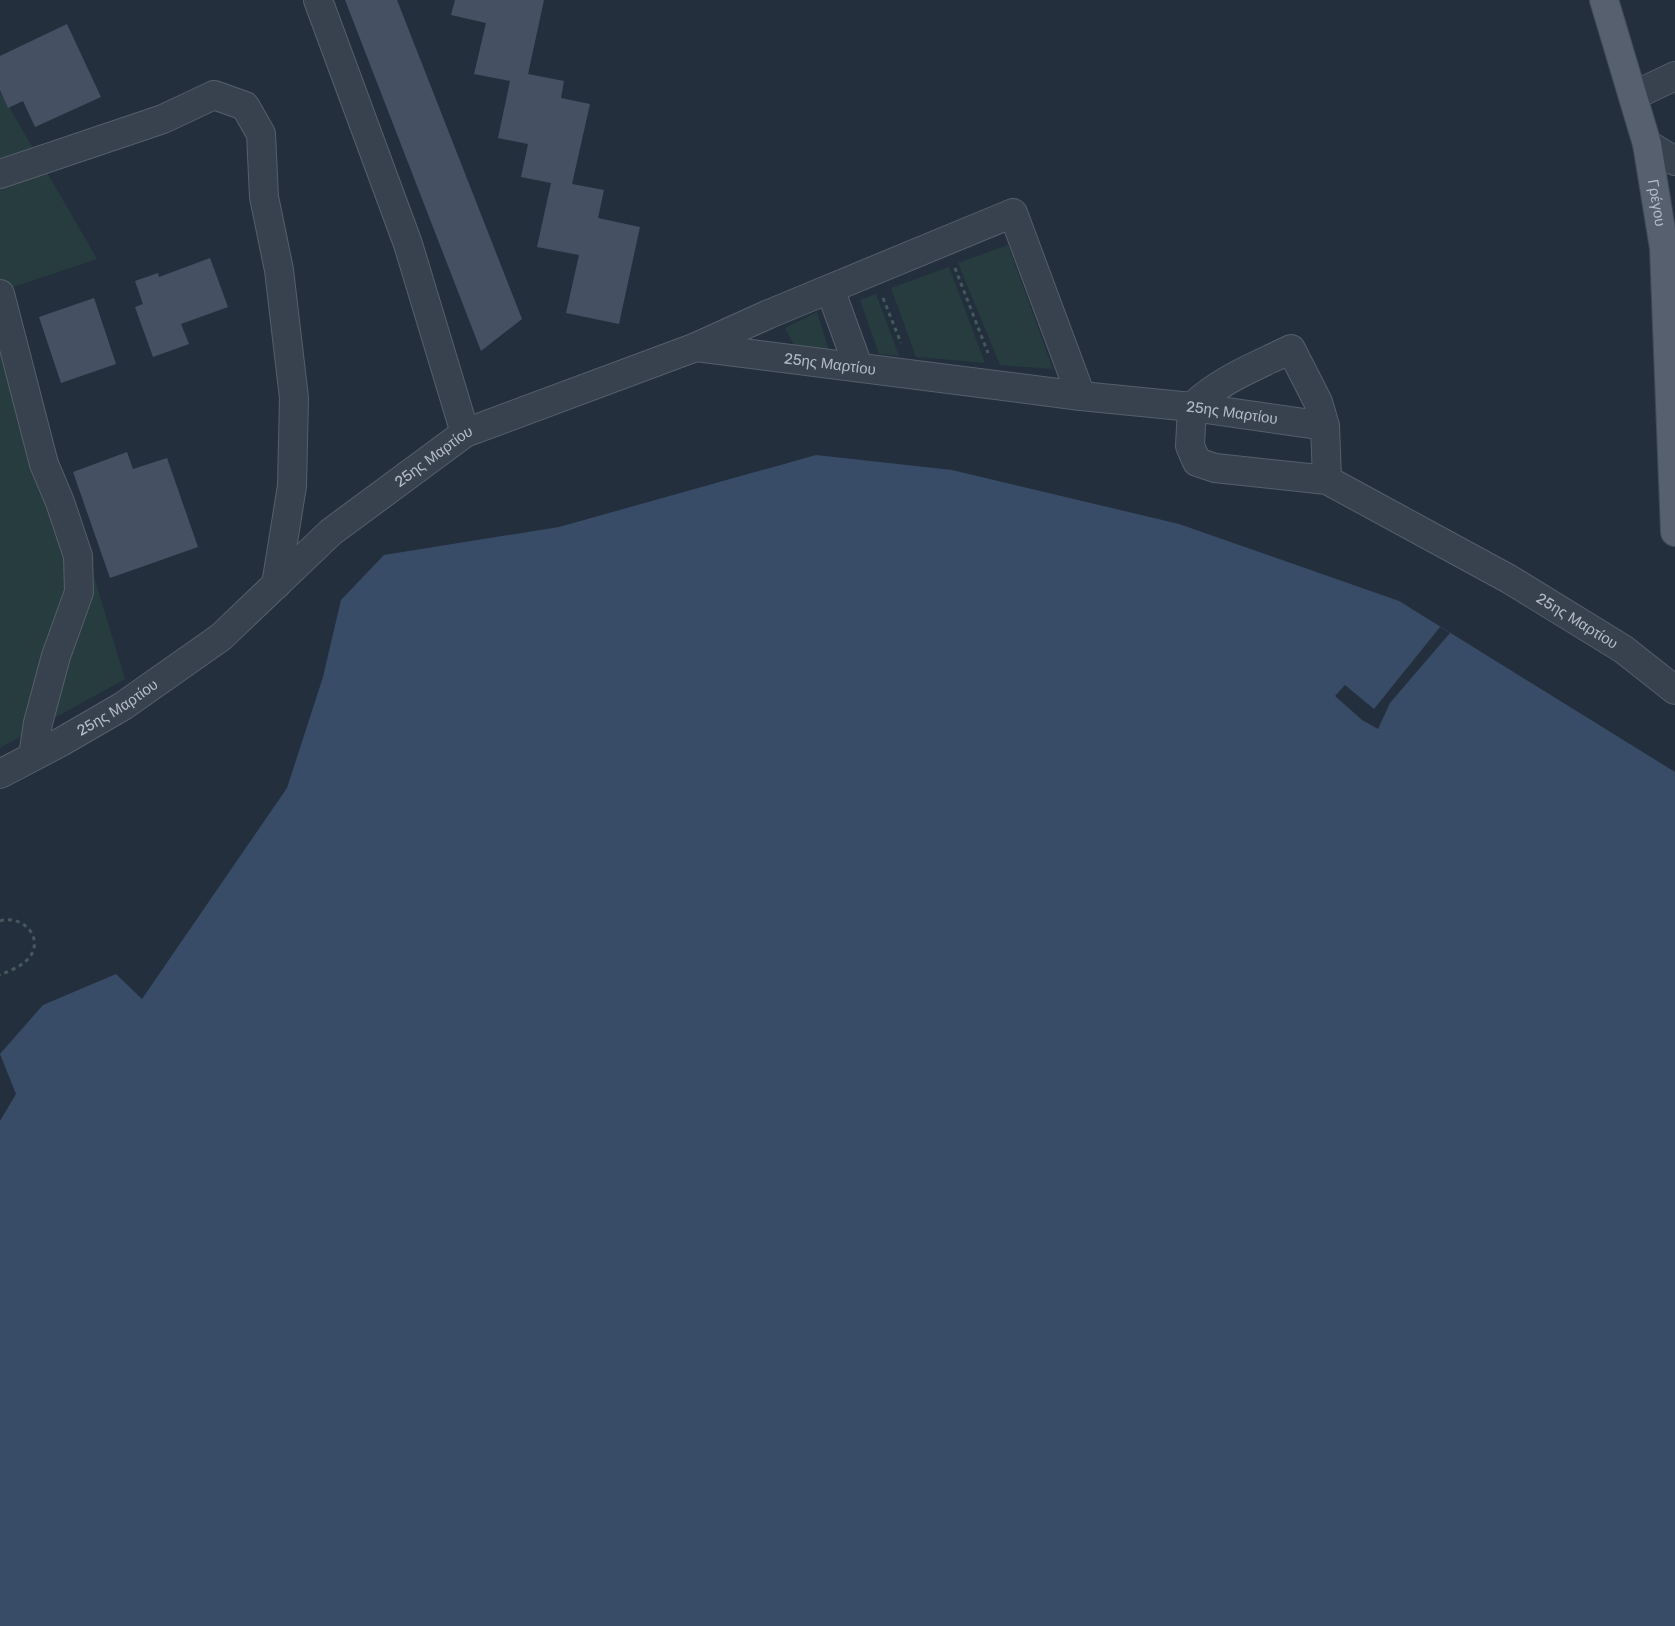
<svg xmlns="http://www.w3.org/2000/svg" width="1675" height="1626" viewBox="0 0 1675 1626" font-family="Rubik,sans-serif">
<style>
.green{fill:#263c3f}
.water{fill:#394c67}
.pier{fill:#242f3e}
.building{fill:#455162}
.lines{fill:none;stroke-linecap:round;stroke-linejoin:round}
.minor-casing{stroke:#565f6c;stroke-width:30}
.major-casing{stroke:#414a57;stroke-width:30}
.path{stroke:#44595c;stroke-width:3;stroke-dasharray:4 4;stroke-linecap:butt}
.minor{stroke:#38414e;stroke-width:28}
.major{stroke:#56606e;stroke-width:28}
.labels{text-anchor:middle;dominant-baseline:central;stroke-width:4;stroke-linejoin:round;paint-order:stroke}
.street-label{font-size:15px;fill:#b4bcc9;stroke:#1d2633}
</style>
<rect width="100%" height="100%" fill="#242f3e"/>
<path class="green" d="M0,91L97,259L7,289L125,679L0,748Z
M1008,245L1053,369L1000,365L958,263Z
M949,267L985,363L916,357L891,288Z
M876,294L899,356L879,354L860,300Z
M817,312L829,350L795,347L785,328Z"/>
<path class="water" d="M816,455L952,470L1179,524L1399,601L1675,772V1626H0V1121L16,1094L0,1054L43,1005L116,974L142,999L287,788L323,677L341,600L384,555L559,527Z"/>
<path class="pier" d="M1440,627L1450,633L1390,703L1378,729L1362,720L1335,696L1345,685L1374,709Z"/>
<path class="building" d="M345,0H397L522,319L481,351Z
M455,0H544L528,74L564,81L561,98L590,104L572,184L604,190L598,218L640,227L619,324L566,313L579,255L537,247L551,183L521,177L528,144L498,138L510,81L474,74L486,23L451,15Z
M67,24L101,97L35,127L23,101L8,108L0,90V56Z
M210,258L228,307L181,324L189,344L153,357L135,307L143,304L135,281L158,273L159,277Z
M94,298L116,364L61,383L39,317Z
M127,452L133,469L167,458L198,547L110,578L73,472Z"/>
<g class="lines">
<g class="minor-casing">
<g id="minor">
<path d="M318,0L408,244L465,433"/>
<path d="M1633,96L1675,76"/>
<path d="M1647,144L1675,161"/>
<path d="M0,174L163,119L214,95L245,106L261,134L264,197L279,270L294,398L292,486L276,585"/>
<path d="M830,289L858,366"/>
<path d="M0,294L44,464L60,502L78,556L79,592L56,656L38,723L33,756"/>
<path id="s1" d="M696,347L1081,396L1192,407L1325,426"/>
<path id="s2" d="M1327,480L1325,426L1318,402L1291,349C1257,366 1219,380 1192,407L1190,446L1197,462L1215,468L1327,480L1509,579L1623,649L1675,690"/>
<path id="s3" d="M0,774L61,742L123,706L221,637L331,532L465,433L696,347L769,314L1013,213L1081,396"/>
</g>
</g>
<g class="major-casing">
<g id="major">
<path id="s4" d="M1604,0L1647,144L1664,248L1675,532"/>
</g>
</g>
<path class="path" d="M955,268L988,353
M883,298L901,343
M0,921C23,914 46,939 28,959C21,967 9,971 0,975"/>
<use href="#minor" class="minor"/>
<use href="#major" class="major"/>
</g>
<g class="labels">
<g class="street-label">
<text stroke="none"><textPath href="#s4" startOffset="210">Γρέγου</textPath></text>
<text stroke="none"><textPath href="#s1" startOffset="135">25ης Μαρτίου</textPath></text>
<text stroke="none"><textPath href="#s1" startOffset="540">25ης Μαρτίου</textPath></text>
<text stroke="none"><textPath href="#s3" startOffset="540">25ης Μαρτίου</textPath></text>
<text stroke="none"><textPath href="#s2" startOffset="729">25ης Μαρτίου</textPath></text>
<text stroke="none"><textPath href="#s3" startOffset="135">25ης Μαρτίου</textPath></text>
</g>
</g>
</svg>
